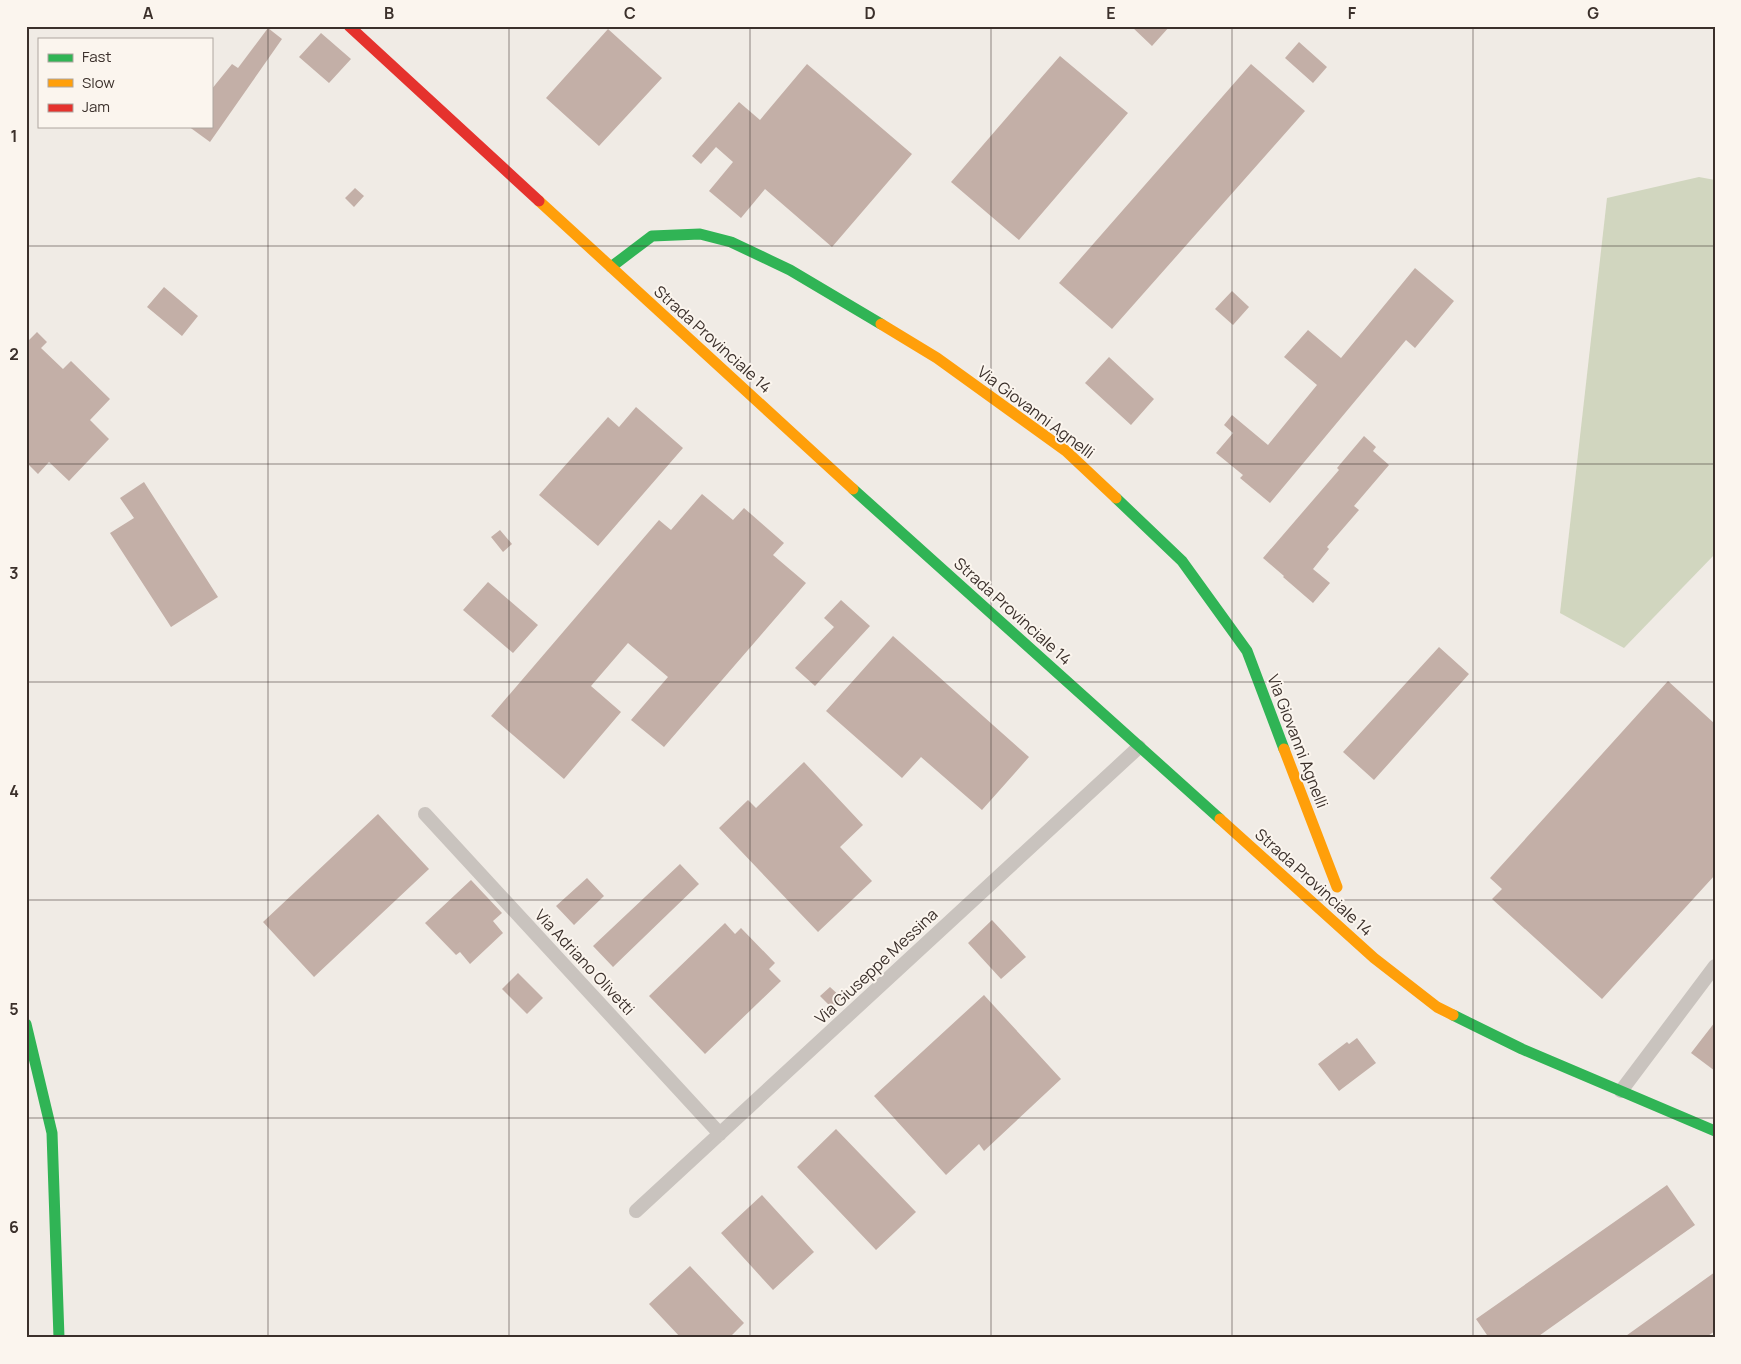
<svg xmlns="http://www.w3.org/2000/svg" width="1741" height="1364" viewBox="0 0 1741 1364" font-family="Manrope,sans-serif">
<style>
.green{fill:#d1d6bf}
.building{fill:#c3afa7}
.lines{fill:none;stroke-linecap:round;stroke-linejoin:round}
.street{stroke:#c9c3be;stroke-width:14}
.fast{stroke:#30b455;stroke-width:11}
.slow{stroke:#ff9f0a;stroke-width:11}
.jam{stroke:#e5322d;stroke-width:11}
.grid{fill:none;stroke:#3b302b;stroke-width:1;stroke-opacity:0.55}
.labels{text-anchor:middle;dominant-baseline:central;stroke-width:4;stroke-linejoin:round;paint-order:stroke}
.street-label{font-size:16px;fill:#3b302b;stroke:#fbf5ee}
.neatline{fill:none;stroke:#3b302b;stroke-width:2}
.grid-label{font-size:16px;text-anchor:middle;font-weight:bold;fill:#3b302b}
</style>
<rect width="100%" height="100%" fill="#f0ebe5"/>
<path class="green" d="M1699,177L1715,180V554L1624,648L1560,613L1607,198Z"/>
<path class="building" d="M1131,26H1170L1152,46Z
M268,28L282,39L210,142L188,126H211V90L232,64L238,68Z
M608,29L662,78L599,146L546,98Z
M321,33L351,59L329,83L299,57Z
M1299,42L1327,67L1313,83L1285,58Z
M1060,56L1128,113L1019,240L951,182Z
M807,64L912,154L832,247L765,189L741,218L709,191L733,162L716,147L701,164L692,156L739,102L760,120Z
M1251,64L1305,111L1112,329L1059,283Z
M355,188L364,196L354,207L345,198Z
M1415,268L1454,301L1415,348L1406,340L1270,503L1240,478L1243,475L1216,453L1233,433L1224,425L1232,415L1268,445L1317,385L1284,357L1308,330L1341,358Z
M164,287L198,316L182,336L147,307Z
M1232,291L1249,307L1233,325L1215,309Z
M37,332L47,342L41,348L63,369L71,361L110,399L90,420L109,439L69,481L49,462L38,474L26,462V343Z
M1109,357L1154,399L1131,425L1085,383Z
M636,407L683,448L598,546L539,495L608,417L619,427Z
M1364,436L1376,447L1373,451L1389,465L1354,506L1359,510L1327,547L1329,549L1313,569L1330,583L1313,603L1283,577L1284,576L1263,558L1339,470L1337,468Z
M144,482L218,597L171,627L110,533L134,518L120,498Z
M702,494L733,520L744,508L784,543L773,555L806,583L664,747L631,720L668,677L628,643L591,686L621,712L564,779L491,716L659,520L671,530Z
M500,530L512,544L503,552L491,537Z
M488,582L538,625L513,653L463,610Z
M841,600L870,626L815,686L795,668L834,627L824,618Z
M893,636L1029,757L982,810L921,757L902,778L826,711Z
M1439,647L1469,674L1374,780L1343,752Z
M1668,681L1715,724V875L1602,999L1492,899L1502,889L1490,878Z
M804,762L863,825L840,847L872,881L818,932L719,828L748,800L756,808Z
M378,814L429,869L314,977L263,922Z
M680,864L699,884L613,967L593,946Z
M587,878L604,896L574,925L556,906Z
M471,880L502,913L493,921L503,933L470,964L460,952L456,955L425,923Z
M992,920L1026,957L1001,979L968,943Z
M725,923L735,934L741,928L775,963L769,969L781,981L705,1054L649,996Z
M518,973L543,998L527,1014L502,989Z
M830,987L842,998L832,1008L820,996Z
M984,995L1061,1079L984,1151L979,1144L946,1175L874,1096Z
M1715,1022V1071L1691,1053Z
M1357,1038L1376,1063L1339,1091L1318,1064L1347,1042L1349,1044Z
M836,1129L916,1212L876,1250L797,1167Z
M1667,1185L1695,1225L1536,1338H1489L1476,1319Z
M762,1195L814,1252L773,1290L721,1233Z
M690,1266L744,1323L729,1338H681L649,1304Z
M1715,1272V1331L1705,1338H1623Z"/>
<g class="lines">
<path class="street" d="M425,814L720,1134
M1621,1091L1715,966
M636,1211L1139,747"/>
<path class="fast" d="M611,267L652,236L700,234L731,242L790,270L881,324
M853,489L1220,819
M1116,498L1182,561L1247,651L1284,749
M1453,1015L1522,1049L1715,1131
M26,1024L52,1133L59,1338"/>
<path class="slow" d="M539,201L853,489
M881,324L937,358L1066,451L1116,498
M1284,749L1337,887
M1220,819L1374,958L1437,1007L1453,1015"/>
<path class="jam" d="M349,26L539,201"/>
</g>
<path class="grid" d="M268,26V1338M509,26V1338M750,26V1338M991,26V1338M1232,26V1338M1473,26V1338M26,246H1715M26,464H1715M26,682H1715M26,900H1715M26,1118H1715"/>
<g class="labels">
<g class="street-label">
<text transform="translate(713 339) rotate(42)">Strada Provinciale 14</text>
<text transform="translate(1036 412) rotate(37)">Via Giovanni Agnelli</text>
<text transform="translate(1013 611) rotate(42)">Strada Provinciale 14</text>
<text transform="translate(1298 741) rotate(69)">Via Giovanni Agnelli</text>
<text transform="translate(1314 882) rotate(42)">Strada Provinciale 14</text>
<text transform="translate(585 962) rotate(47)">Via Adriano Olivetti</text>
<text transform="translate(876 966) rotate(-43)">Via Giuseppe Messina</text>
</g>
</g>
<rect width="1741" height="1364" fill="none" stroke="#fbf5ee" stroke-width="55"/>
<rect x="38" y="38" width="175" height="90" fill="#fbf5ee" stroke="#aea6a0"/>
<rect x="48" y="54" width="25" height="8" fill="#30b455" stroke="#aea6a0"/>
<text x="82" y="62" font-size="15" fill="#3b302b">Fast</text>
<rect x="48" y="79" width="25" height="8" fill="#ff9f0a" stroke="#aea6a0"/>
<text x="82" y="88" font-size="15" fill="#3b302b">Slow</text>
<rect x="48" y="104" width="25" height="8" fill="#e5322d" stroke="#aea6a0"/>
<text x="82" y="112" font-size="15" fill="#3b302b">Jam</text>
<rect x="28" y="28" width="1686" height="1308" class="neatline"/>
<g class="grid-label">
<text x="148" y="19">A</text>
<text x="389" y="19">B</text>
<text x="630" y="19">C</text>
<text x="870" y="19">D</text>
<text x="1111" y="19">E</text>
<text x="1352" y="19">F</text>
<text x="1593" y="19">G</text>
<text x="14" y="142">1</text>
<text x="14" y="360">2</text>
<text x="14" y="579">3</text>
<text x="14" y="797">4</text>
<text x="14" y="1015">5</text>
<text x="14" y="1233">6</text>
</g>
</svg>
